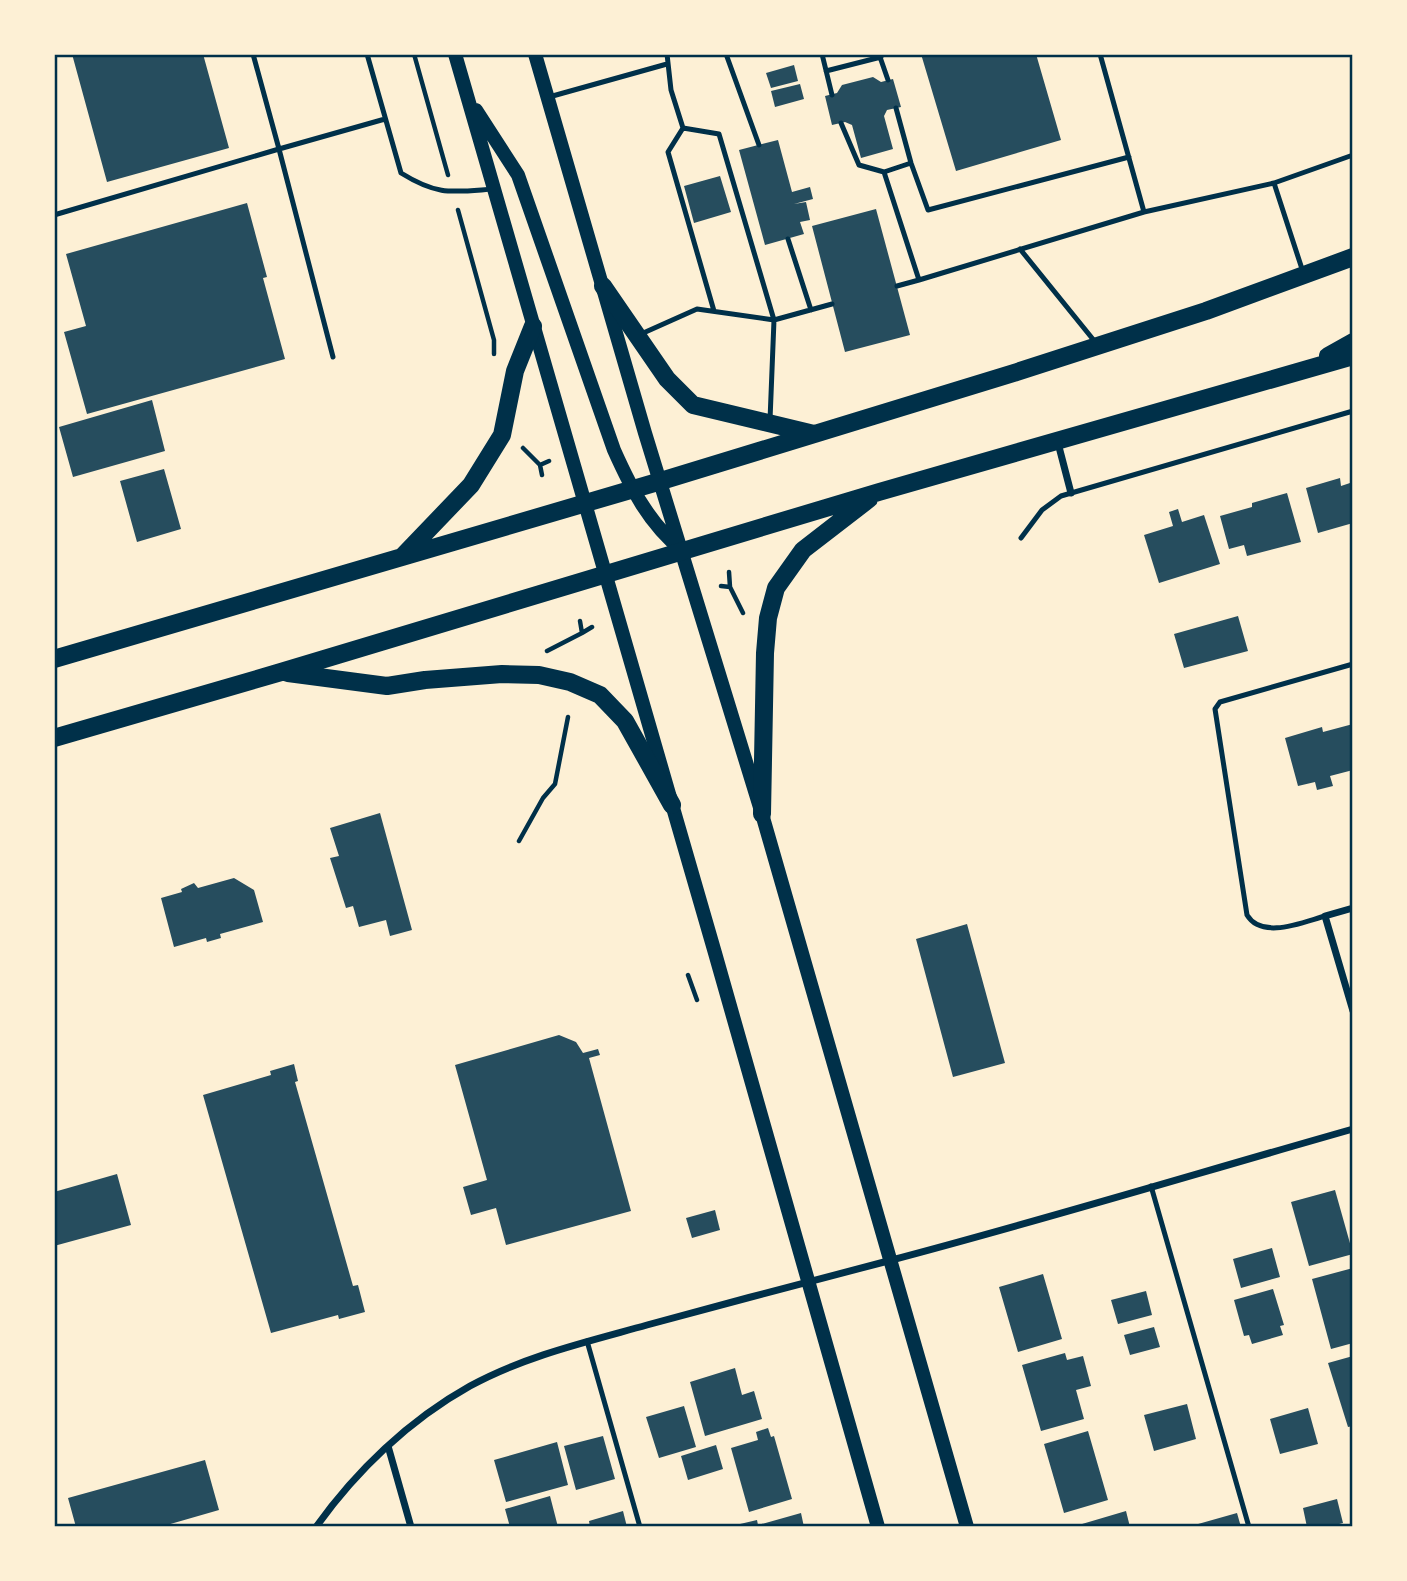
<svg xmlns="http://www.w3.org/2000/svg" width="1407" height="1581" viewBox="0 0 1407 1581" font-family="'Public Sans',sans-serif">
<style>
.building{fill:#264d5e}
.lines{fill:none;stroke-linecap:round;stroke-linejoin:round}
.path{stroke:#003049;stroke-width:4.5}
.service{stroke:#003049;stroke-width:5}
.minor{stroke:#003049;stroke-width:7}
.secondary{stroke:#003049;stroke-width:14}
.primary{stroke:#003049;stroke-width:18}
.neatline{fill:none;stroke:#003049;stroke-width:2.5}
</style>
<rect width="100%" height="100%" fill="#fdf0d5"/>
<path class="building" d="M72,54H203L229,148L107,182Z
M921,54H1036L1061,140L956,171Z
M794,65L798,81L771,88L766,73Z
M873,77L881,82L893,79L901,107L887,110L884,116L893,149L861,158L852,125L845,122L832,125L825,96L837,93L842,85Z
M800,84L804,99L775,107L771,91Z
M778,140L792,192L810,187L813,199L794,204L806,202L810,220L800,222L804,234L765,245L739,150Z
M720,176L731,212L694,223L684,186Z
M247,203L267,277L263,278L285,359L87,414L64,332L86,326L66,254Z
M876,209L910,335L845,352L812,226Z
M152,400L165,451L73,477L59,427Z
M164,469L181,529L137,542L120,481Z
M1340,478L1341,486L1353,482V523L1318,533L1306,488Z
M1287,493L1301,542L1247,556L1244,545L1229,549L1220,516L1252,507V503Z
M1178,509L1182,522L1204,515L1220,564L1159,583L1144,535L1173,526L1169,512Z
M1238,616L1248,651L1184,668L1174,634Z
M1353,724V770L1330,776L1333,786L1317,790L1315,782L1298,786L1285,738L1322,727L1323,732Z
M380,813L412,930L390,936L386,920L359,927L353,906L346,908L330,858L339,856L330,828Z
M234,878L254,890L263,922L220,934L221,938L207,942L206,938L174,947L161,898L182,892L181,889L194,883L198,888Z
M967,924L1005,1063L953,1077L916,939Z
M559,1035L576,1042L583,1053L598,1049L600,1055L589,1058L631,1211L506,1245L496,1208L471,1215L463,1187L487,1180L455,1065Z
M294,1064L298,1081L295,1082L353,1286L358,1285L365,1312L339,1319L338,1315L271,1333L203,1095L271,1075L270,1071Z
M117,1174L131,1225L54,1246V1192Z
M1335,1190L1353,1254L1309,1266L1291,1202Z
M715,1210L720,1230L692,1238L686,1218Z
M1272,1248L1280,1277L1241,1288L1233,1259Z
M1353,1268V1343L1331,1349L1312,1279Z
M1043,1274L1062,1339L1018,1352L999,1287Z
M1273,1289L1284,1325L1280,1326L1283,1335L1252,1344L1249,1335L1244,1336L1234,1300Z
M1146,1291L1152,1315L1118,1324L1111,1300Z
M1154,1327L1160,1347L1130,1355L1124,1335Z
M1065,1353L1067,1360L1083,1356L1091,1386L1076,1390L1084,1419L1041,1431L1022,1365Z
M1353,1356V1426L1348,1427L1328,1363Z
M735,1368L742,1395L754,1391L762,1419L705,1436L690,1382Z
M1187,1404L1196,1439L1154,1451L1144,1415Z
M684,1406L696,1447L659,1458L646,1417Z
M1308,1408L1318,1444L1280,1454L1270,1419Z
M768,1428L771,1437L774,1436L792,1499L749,1512L731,1448L758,1440L756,1432Z
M1088,1431L1108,1500L1064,1513L1044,1444Z
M603,1436L615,1479L576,1490L564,1446Z
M557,1442L568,1485L506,1502L494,1460Z
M716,1445L723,1469L688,1480L681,1456Z
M205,1460L219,1510L160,1527H76L68,1498Z
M550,1496L558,1527H510L505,1509Z
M1337,1499L1343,1523L1328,1527H1307L1303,1508Z
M623,1511L627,1527H590L589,1521Z
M1126,1511L1130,1527H1083L1082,1524Z
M801,1513L804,1527H740V1524L757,1520L758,1525Z
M1237,1513L1241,1527H1191V1526Z"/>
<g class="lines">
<path class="path" d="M414,54L448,175
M458,210L494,340V354
M523,448L540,465L549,461
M540,465L542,475
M729,572L730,587L743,613
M721,586L730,587
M582,633L592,627
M547,651L582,633L580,621
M519,841L543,798L555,784L568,717
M688,975L697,1000"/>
<path class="service" d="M253,54L279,149L385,119
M367,54L401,173C438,196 452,192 493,189
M667,54L671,90L683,128L719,134L774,320L770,420
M726,54L759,145
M822,54L832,95
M1100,54L1144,212L1274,183
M880,57L888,80
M826,71L881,57
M549,97L667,64
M896,108L911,163L928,210L1129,157
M841,123L859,165L884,172
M683,128L668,152L714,311
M911,163L884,172L919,280L1144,212
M54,215L279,149L333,357
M788,239L811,310
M1020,249L1096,343
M1303,272L1274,183L1353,155
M897,286L919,280
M641,334L697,309L774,320L832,304
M1021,538L1042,510L1061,496L1353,411
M1325,916C1303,922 1262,940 1247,915L1215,709L1220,702L1353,664
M1151,1186L1249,1527
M587,1341L640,1527"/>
<path class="minor" d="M1058,443L1071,493
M1353,908L1325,916L1353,1011
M388,1446L411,1527
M316,1527C356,1471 409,1420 470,1386C525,1356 586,1342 647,1325C727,1303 808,1282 888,1261C1044,1220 1198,1173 1353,1129"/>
<path class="secondary" d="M455,54L715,953L878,1527
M535,54L645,433L762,814L967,1527
M476,110L518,175L614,450C631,488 649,524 683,551"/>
<path class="primary" d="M603,286L667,379L693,405L814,434
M1328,356L1353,342
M402,557L471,485L502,435L515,371L533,326
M54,659L661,481L1017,372L1206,311L1353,257
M288,673L387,686L425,680L502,674L539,675L570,682L600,695L625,721L672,805
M54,738L281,672L879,492L1353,356
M762,814L765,653L768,618L776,588L803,550L869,499"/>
</g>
<rect width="1407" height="1581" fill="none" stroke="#fdf0d5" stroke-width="112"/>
<rect x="56" y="56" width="1295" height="1469" class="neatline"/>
</svg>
